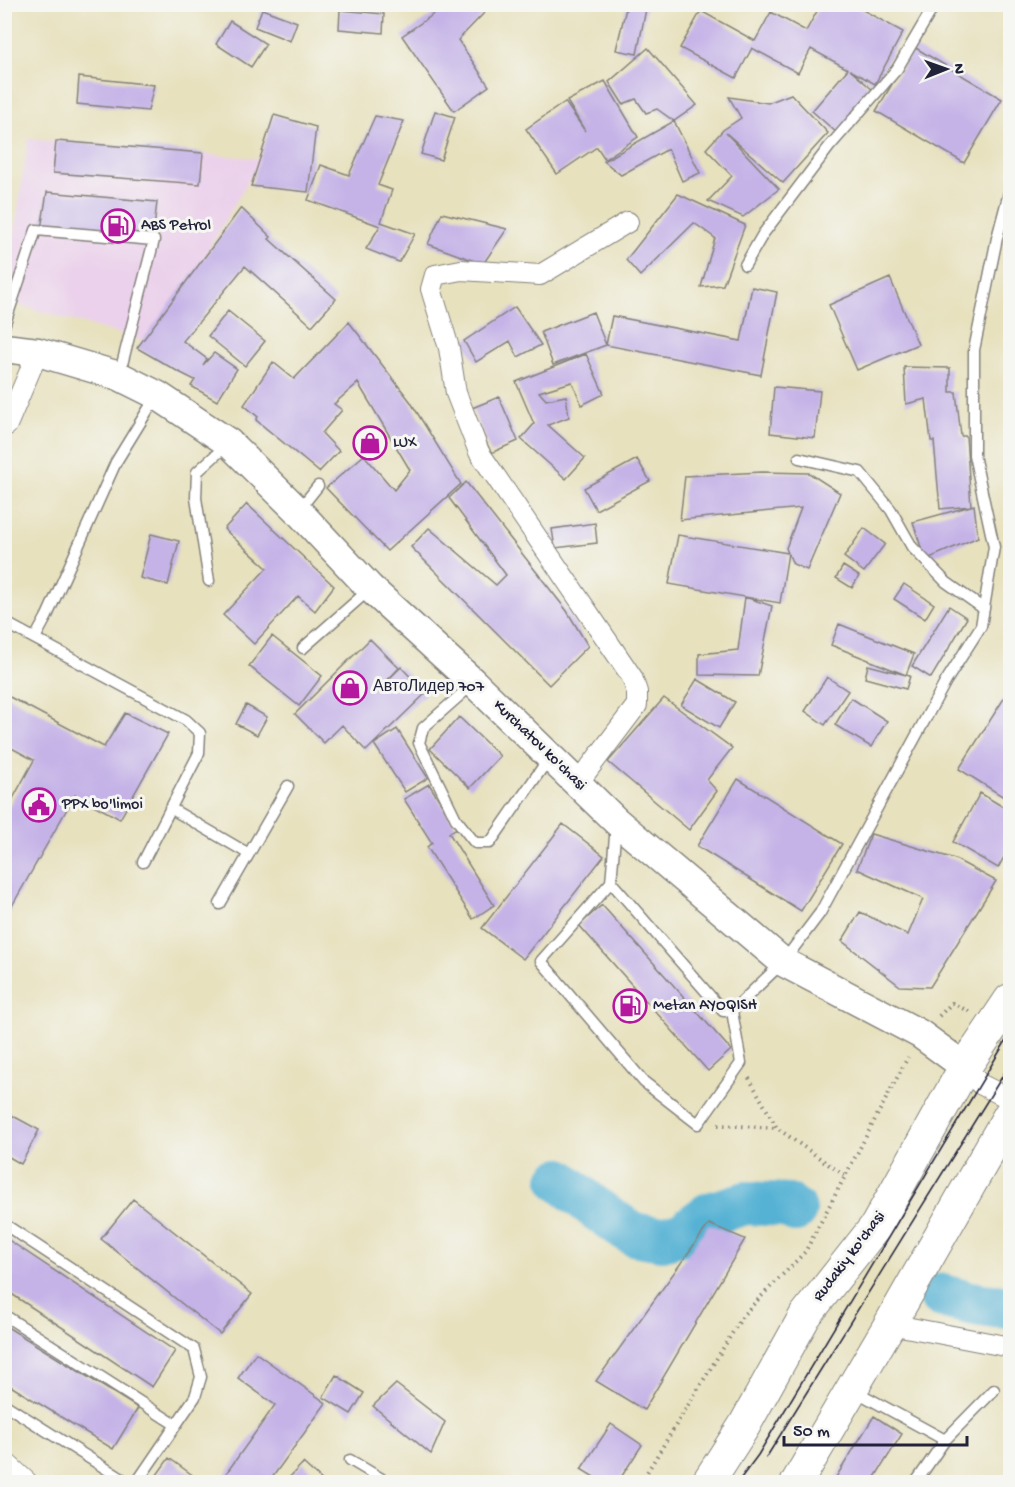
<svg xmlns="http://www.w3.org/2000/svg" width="1015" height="1487" viewBox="0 0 1015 1487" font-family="'Gochi Hand',sans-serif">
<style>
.built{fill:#ebd1eb}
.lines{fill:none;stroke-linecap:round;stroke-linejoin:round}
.river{stroke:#56b2d4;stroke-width:44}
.building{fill:#c5b3e7}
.service-casing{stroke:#84827c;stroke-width:13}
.minor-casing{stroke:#84827c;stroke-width:22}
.secondary-casing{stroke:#84827c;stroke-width:31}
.primary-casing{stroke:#84827c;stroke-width:34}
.path{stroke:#84827c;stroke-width:4;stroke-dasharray:1.5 4.5;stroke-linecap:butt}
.service{stroke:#fff;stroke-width:10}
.minor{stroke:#fff;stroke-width:20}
.secondary{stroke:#fff;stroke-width:28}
.primary{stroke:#fff;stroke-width:32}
.tram{stroke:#22223b;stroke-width:1.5}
.labels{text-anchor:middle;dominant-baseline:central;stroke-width:6;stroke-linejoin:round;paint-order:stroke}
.poi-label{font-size:16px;fill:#22223b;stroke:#f6f6f2;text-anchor:start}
.street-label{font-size:16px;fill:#22223b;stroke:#f6f6f2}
</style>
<rect width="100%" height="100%" fill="#f6f6f2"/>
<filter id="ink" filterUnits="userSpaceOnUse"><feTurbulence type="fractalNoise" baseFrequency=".0167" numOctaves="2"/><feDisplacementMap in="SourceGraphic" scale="12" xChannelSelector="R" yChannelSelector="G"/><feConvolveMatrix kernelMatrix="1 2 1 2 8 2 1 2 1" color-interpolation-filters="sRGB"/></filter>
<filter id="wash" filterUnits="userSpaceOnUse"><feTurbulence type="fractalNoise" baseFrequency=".008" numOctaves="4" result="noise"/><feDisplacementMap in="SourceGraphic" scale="24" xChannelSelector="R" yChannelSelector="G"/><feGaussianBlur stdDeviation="1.35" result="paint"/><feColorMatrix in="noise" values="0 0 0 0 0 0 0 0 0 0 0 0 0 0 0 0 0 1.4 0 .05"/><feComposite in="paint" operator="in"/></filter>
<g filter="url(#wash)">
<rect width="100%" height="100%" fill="#e7e1be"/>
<path class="built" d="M28,139L261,159L164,325L151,343L5,301Z"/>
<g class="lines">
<path class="river" d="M560,1180L599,1211L633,1234L662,1239L683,1233L709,1214L746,1203L788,1205L795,1210
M940,1295C962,1302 988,1308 1010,1306"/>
</g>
<g id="blocks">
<path class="building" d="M442,4H477L485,12L458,40L489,86L454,111L402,36L431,16Z
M627,4H647L637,54L616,50Z
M821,4H852L903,32L875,84L850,70L874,91L837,133L812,111L848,69L811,49L798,73L752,48L736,78L680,48L701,11L755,41L771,12L806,31Z
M262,9L297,22L290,41L255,27Z
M340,10L384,14L383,33L339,29Z
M230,21L266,44L251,67L216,44Z
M914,47L1002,99L964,163L876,111Z
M648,48L697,105L674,121L657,109L646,113L636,99L623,104L609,82Z
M79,77L154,85L148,111L77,104Z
M605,81L638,137L605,159L597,147L557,174L526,129L565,102L585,131L567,101Z
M791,94L828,133L783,183L726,133L779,189L743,217L708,201L732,176L706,149L723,130L741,118L729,97L768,103Z
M435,111L455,117L441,160L421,154Z
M274,115L316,127L308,192L251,186Z
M375,116L404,121L378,185L392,190L381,222L415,234L399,262L366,249L380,226L308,200L321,165L349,175Z
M674,121L700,173L682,181L668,149L621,175L604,161Z
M56,141L203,153L200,184L53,173Z
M47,192L157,202L153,237L41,229Z
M678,194L745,225L723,285L701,287L715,238L694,223L640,276L626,260Z
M241,208L271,237L269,239L336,299L312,326L245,266L183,341L207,359L203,365L214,353L237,369L217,401L191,386L195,380L177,371L137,348Z
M442,213L507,229L483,264L428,244Z
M890,278L918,344L857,370L829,305Z
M752,287L777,292L761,375L606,345L612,316L741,341Z
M515,307L541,345L518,357L510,341L476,362L464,341Z
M228,311L265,341L245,366L208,336Z
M593,312L606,345L553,365L541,332Z
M349,322L410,401L461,484L387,551L326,488L364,455L394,490L410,470L358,383L334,404L342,410L322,433L339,451L319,472L256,420L258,417L244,405L273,362L294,379Z
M586,354L604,394L582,405L572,382L539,392L546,400L566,396L569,417L548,425L585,458L566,479L521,439L534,424L516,382Z
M904,367L950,368V392H956L961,436H966L971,506L974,505L978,537L925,560L913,522L971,506L940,509L934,441H931L926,399L906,404Z
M774,387L820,391L815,438L770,433Z
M499,397L518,441L491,453L472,408Z
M637,459L650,481L596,510L584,488Z
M762,472L809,473L840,493L807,570L793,564L788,553L780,603L669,584L678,535L788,553L786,548L801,508L680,520L685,476Z
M466,482L567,611L588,646L549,685L411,547L429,528L496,585L506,575L449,498Z
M247,504L334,586L315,611L298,596L254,644L223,615L267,568L224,529Z
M595,523L597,543L555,548L552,529Z
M864,528L885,544L864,572L844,557Z
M151,534L179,541L168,585L140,578Z
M843,566L859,576L852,588L836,578Z
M904,584L934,604L925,619L894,599Z
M745,597L772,606L758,676L699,675V654L738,650Z
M949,606L967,618L931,678L912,666Z
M839,624L914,654L906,675L831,645Z
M272,636L322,676L299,706L249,666Z
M370,639L399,668L382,686L401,667L426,693L366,751L342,725L324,743L295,714Z
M868,665L910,676L906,689L865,678Z
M827,677L848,691L825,725L805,711Z
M697,679L735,702L719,728L681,705Z
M1010,689V801L959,769Z
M4,694L104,747L125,713L168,734L120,819L75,795L4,920V815L34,760L4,744Z
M664,698L732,748L707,780L717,791L689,830L608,762Z
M851,698L887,721L871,747L835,725Z
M246,705L267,717L257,735L236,724Z
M459,717L500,756L470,788L430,749Z
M397,729L428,778L405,792L374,744Z
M738,779L842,844L801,911L697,846Z
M429,784L457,828L449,833L494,905L473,919L427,847L432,843L404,799Z
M980,793L1010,811V846L998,868L953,842Z
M563,824L604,856L523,959L482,928Z
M871,834L955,859L996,881L930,987L900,986L842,941L860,912L908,935L923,899L857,869Z
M602,905L731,1050L708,1071L579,925Z
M4,1111L39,1130L21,1164L4,1154Z
M133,1199L252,1294L220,1334L101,1239Z
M709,1224L745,1239L644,1410L596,1381Z
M4,1237L175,1351L152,1387L4,1289Z
M4,1325L138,1408L113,1449L4,1382Z
M256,1353L326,1403L269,1482H220L275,1405L238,1378Z
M336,1375L364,1393L351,1414L323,1397Z
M396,1384L445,1422L431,1454L373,1406Z
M874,1416L902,1434L872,1482H833Z
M611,1424L642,1445L618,1482H602L581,1469Z
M169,1458L202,1482H159L154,1479Z
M303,1463L324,1482H285Z"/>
</g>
</g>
<g filter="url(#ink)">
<use href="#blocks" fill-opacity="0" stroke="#84827c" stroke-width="1.5"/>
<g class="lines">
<g class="service-casing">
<path id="service" d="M745,265L763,234L829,147L897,69L935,4
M4,326L36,230L154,240L119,376
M799,458L860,472L891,510L912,547L946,582L984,609
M298,511L318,486
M209,581L196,498L197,472L229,443
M4,622L186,720L200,733L199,753L143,862
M35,638L47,616L116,462L157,395
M303,648L370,589
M474,683L423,728L419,743L456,819L475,843H490L549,758
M170,808L249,854
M616,825L611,882L723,1011H732L783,962L820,913L946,681L981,626L994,547L974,455V350L997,238L1010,189
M611,882L541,961L644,1082L698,1124L741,1063L732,1011
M220,904L288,786
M4,1224L194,1349L201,1377L195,1397L137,1482
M4,1315L176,1425
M855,1391L945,1440L916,1482
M4,1404L127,1482
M945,1440L994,1390
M350,1460L387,1482"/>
</g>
<g class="minor-casing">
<path id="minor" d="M4,426L7,425L38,352
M578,783L637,705V692L632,677L479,452L456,393L449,348L431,289L435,275L461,270L540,275L628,222
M965,1067L980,1084L1010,1099
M890,1324L1010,1347
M4,1461L27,1482"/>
</g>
<g class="secondary-casing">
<path id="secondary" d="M4,348L38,352L119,376L157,395L229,443L298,511L370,588L474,683L616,821L783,962L920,1034L965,1067"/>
</g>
<g class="primary-casing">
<path id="primary" d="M708,1482L744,1426L805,1316L876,1226L965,1067L1010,1000
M797,1482L890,1324L1010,1114"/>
</g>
<path class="path" d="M939,1016L952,1003L970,1012
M749,1078L777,1128L845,1176
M718,1125L776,1128
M641,1482L744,1314L805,1252L908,1057"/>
<use href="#service" class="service"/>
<use href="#minor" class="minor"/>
<use href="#secondary" class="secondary"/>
<use href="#primary" class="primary"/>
<path class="tram" d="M766,1458L1010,1064
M738,1482L758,1455L1010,1034"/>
</g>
</g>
<defs>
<g id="fuel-ring" transform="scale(1.725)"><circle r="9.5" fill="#f6f6f2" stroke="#b5179e" stroke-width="1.5"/><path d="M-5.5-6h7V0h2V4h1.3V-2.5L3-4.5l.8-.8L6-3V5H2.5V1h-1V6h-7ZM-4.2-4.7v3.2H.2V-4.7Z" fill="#b5179e"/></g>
<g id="shop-ring" transform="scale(1.725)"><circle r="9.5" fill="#f6f6f2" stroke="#b5179e" stroke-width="1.5"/><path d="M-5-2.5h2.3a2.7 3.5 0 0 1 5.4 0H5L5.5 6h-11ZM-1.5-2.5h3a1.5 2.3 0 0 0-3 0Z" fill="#b5179e"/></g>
<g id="civic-ring" transform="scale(1.725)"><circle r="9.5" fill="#f6f6f2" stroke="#b5179e" stroke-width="1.5"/><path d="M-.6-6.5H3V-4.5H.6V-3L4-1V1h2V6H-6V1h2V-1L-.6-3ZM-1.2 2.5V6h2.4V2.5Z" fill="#b5179e"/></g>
</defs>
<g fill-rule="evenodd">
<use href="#fuel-ring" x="118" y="226"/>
<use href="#shop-ring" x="370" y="443"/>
<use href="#shop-ring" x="350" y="688"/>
<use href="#civic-ring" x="39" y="805"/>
<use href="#fuel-ring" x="630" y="1006"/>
</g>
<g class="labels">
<g class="poi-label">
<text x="141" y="226">ABS Petrol</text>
<text x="393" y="443">LUX</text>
<text x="373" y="688">АвтоЛидер 707</text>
<text x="62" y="805">PPX bo'limoi</text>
<text x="653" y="1006">Metan AYOQISH</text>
</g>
<g class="street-label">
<text transform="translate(539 746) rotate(44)">Kurchatov ko'chasi</text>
<text transform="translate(850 1257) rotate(-53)">Rudakiy ko'chasi</text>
</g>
</g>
<rect width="1015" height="1487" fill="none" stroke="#f6f6f2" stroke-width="24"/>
<g transform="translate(946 69) rotate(89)" stroke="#f6f6f2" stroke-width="4.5" paint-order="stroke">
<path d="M0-4.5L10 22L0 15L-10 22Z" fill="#22223b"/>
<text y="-9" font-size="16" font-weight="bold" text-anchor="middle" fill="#22223b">N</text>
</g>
<path d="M784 1436v9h183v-9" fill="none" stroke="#22223b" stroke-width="3"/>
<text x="793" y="1436" font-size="18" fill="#22223b" stroke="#f6f6f2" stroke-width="4.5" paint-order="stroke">50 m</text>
</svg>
